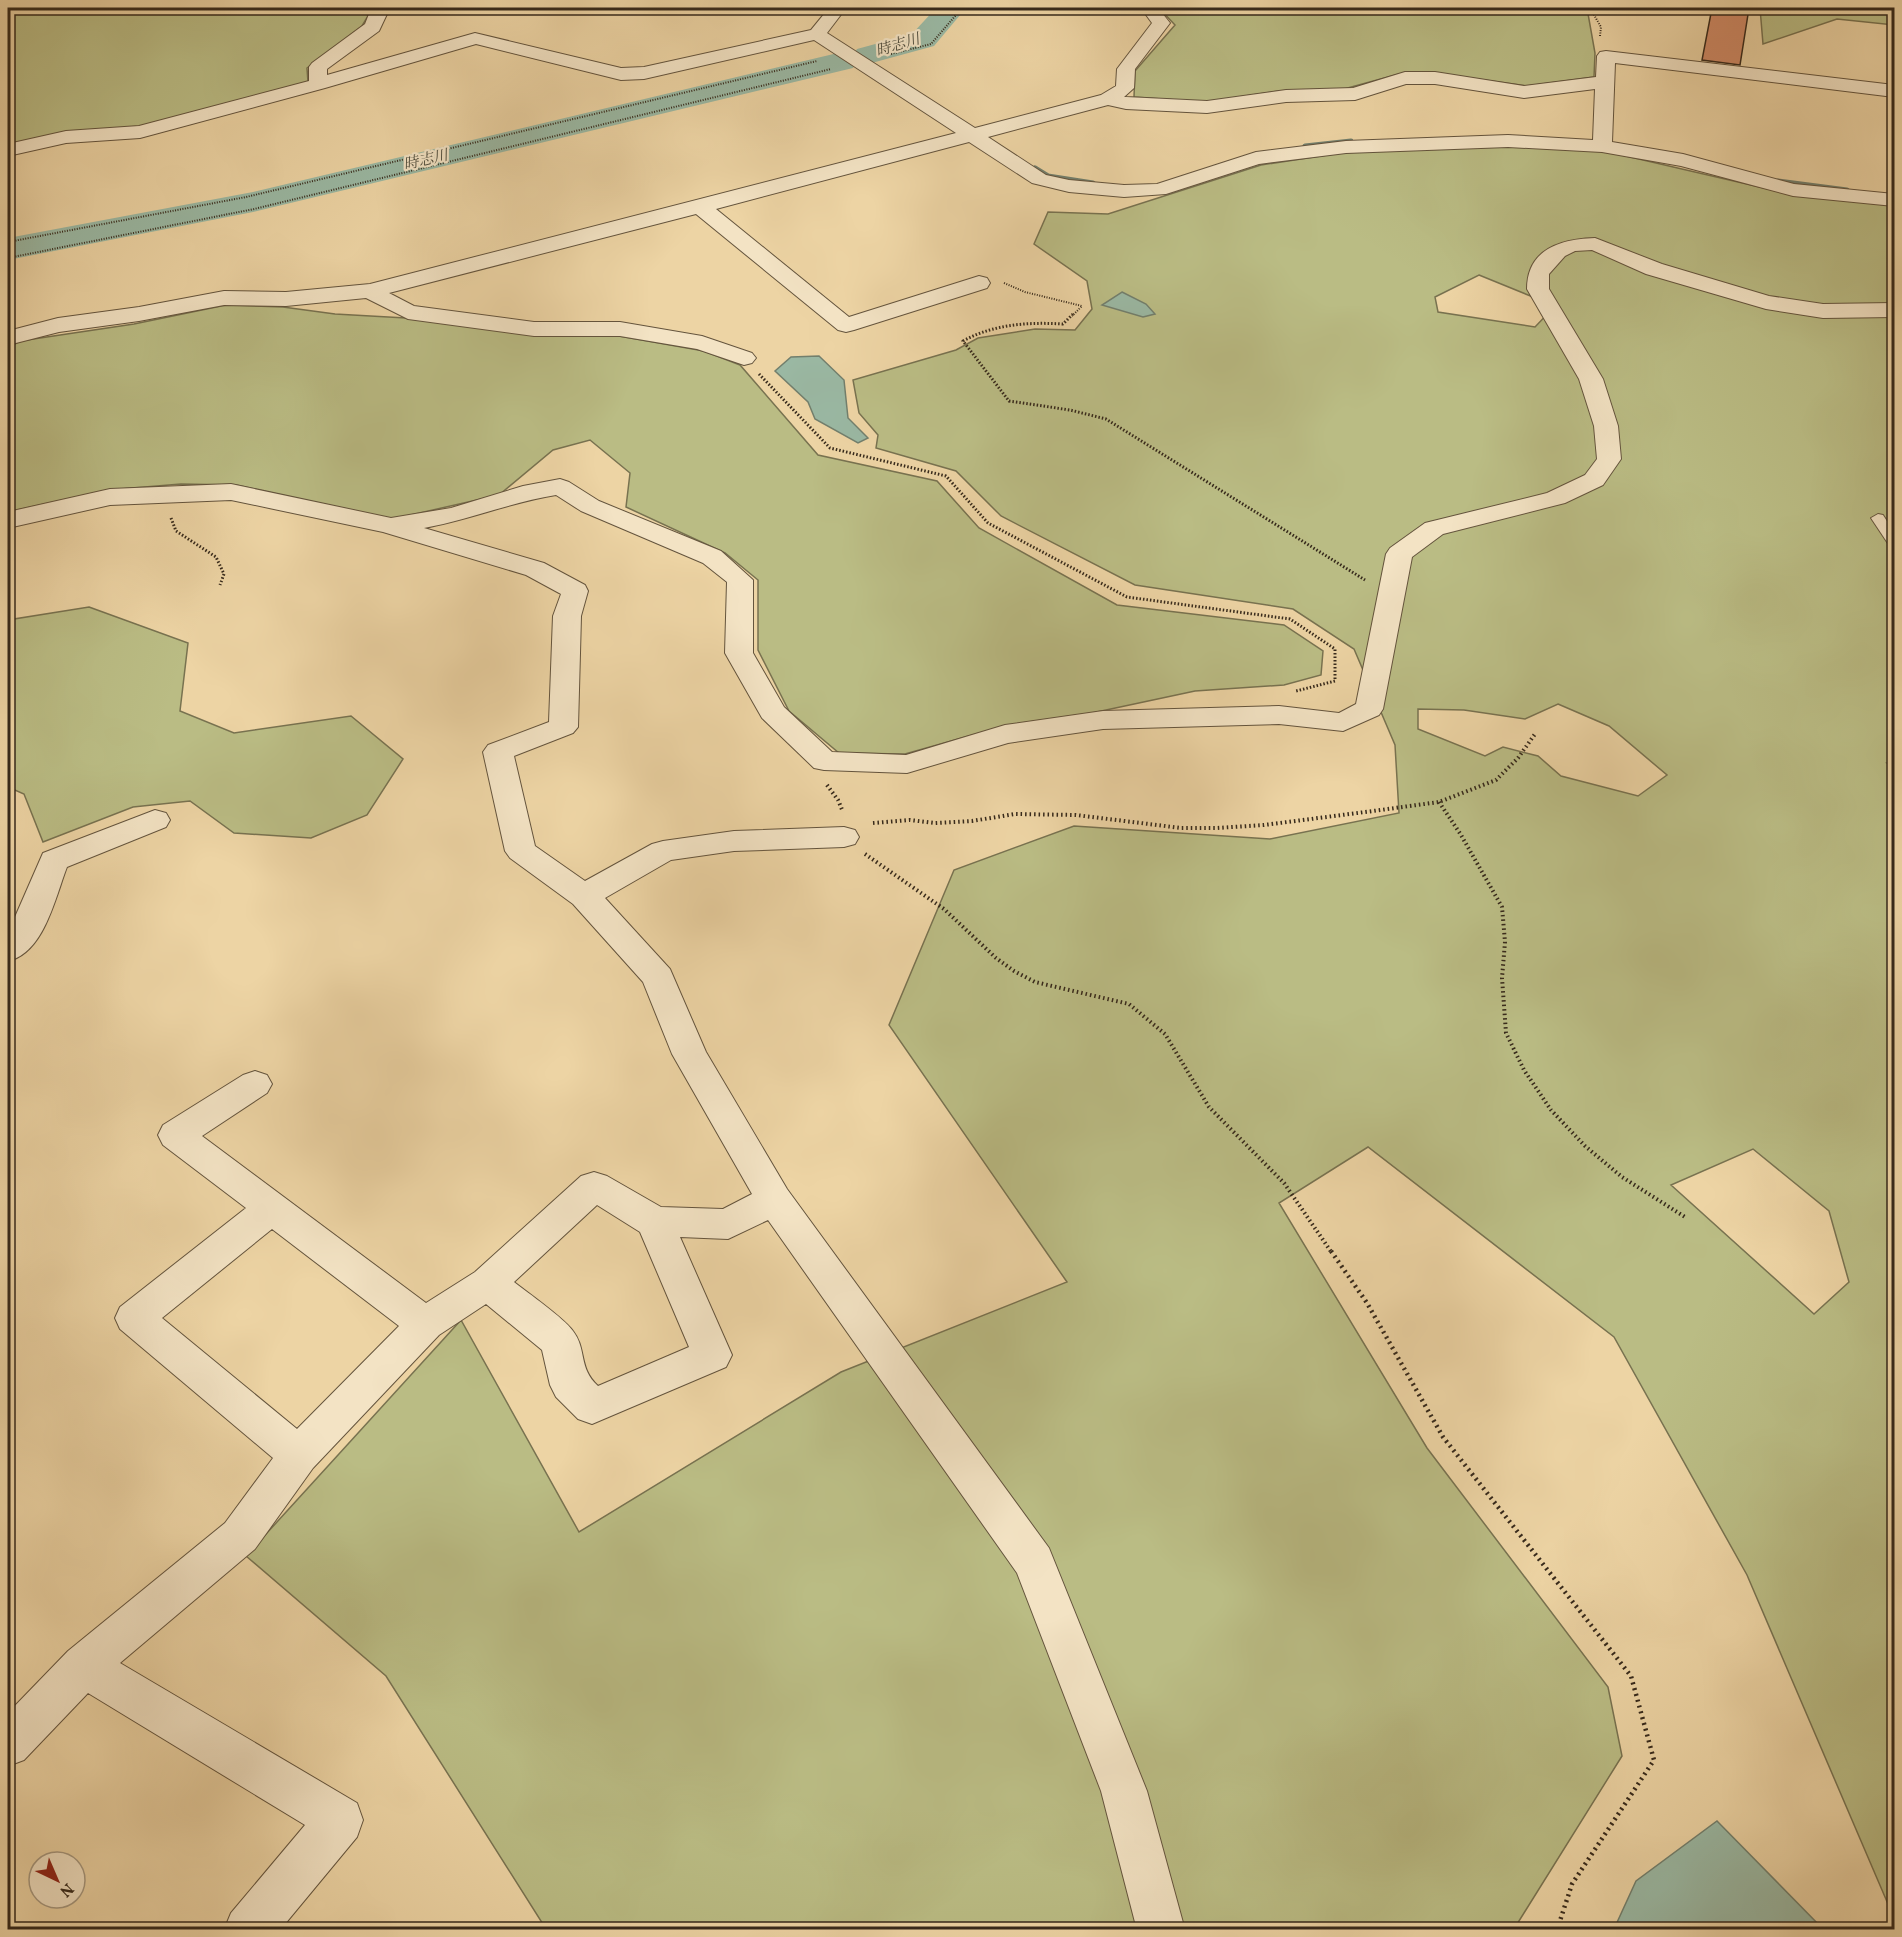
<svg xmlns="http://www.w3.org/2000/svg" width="1902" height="1937" viewBox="0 0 1902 1937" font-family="Vollkorn,'Noto Serif JP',serif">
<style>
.green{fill:#babc84;stroke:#787250;stroke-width:1.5;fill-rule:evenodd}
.water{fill:#9ab8a3;stroke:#727f6d;stroke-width:1.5}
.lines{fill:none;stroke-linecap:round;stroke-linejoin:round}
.stream{stroke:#727f6d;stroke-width:5}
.river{fill:#9ab8a3;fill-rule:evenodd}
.building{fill:#d18b67;stroke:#36291b;stroke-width:1.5}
.service-casing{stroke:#64543d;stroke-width:2}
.minor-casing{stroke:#64543d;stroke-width:2}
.path-far3{stroke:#36291b;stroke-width:2;stroke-dasharray:1 1.5;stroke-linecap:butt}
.path-far2{stroke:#36291b;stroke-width:3;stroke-dasharray:1.5 2;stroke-linecap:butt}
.path-far1{stroke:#36291b;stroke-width:4;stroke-dasharray:1.5 3;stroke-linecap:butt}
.path{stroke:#36291b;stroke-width:4.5;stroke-dasharray:2 4;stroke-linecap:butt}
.service{fill:#f3e3c4;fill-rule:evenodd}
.minor{fill:#f3e3c4;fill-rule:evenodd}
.labels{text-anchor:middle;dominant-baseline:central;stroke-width:4.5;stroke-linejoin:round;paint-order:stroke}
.far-water-label{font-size:15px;font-style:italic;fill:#4f4d3d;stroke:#f3e3c4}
</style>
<rect width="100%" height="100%" fill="#edd4a4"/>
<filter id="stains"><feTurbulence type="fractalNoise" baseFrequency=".00333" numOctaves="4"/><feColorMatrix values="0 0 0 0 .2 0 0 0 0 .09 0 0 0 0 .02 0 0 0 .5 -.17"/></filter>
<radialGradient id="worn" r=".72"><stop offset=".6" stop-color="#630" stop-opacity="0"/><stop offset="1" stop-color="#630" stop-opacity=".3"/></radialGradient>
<path class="green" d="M8,8H363L368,16L362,26L307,68L308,82L137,128L64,135L8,146Z
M1159,8H1587L1595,53L1594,77L1527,86L1441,74H1399L1344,89L1279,91L1205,102L1134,97L1135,71L1175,25Z
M1760,8H1894V25L1837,19L1763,44Z
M1508,145L1600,150L1785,193L1894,206V761L1887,763L1894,767V1918L1747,1575L1614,1337L1368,1147L1279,1203L1427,1448L1608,1687L1622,1756L1514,1929H546L386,1676L246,1556L461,1320L579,1532L841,1372L1067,1282L889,1025L954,870L1074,826L1270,839L1399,813L1395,745L1354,649L1293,609L1135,585L1001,516L956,471L876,448L878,435L859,413L853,380L956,350L978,338L1035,329L1075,330L1092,309L1087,281L1034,244L1048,212L1108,214L1261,165L1347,152ZM1479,275L1555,306L1535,327L1438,312L1435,297ZM1558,704L1609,726L1667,775L1638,796L1561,776L1538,756L1503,747L1485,756L1418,729V709L1464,710L1525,719ZM1753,1149L1829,1211L1849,1282L1814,1314L1671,1185Z
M226,305L283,307L335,314L406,318L529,334L619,336L704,351L740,365L818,455L937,481L979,528L1117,605L1284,625L1323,651L1321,675L1284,685L1195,691L1092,713L1008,725L905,754L839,753L789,711L758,650V580L725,553L626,507L630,473L590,440L553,450L499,495L393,519L236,485L181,484L108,490L8,512V348L20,341L134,324Z
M89,607L188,643L180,711L234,733L351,716L403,759L367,815L311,838L234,833L190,801L133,807L43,842L24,794L8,787V620Z"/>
<path class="water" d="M1122,292L1146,304L1155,314L1143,317L1102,305Z
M819,356L844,380L848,418L868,438L858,443L815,419L808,402L775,371L791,357Z
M1717,1821L1823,1929H1614L1636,1881Z"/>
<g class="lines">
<path class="stream" d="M1305,146L1351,141
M1035,168L1048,176L1093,183
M1778,181L1847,190"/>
<path class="river" d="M936,8H966L934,46L868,64L857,61L853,68L253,212L8,260V238L253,192L842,52L853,55L857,49L912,34Z"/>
</g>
<path class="building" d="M1712,8H1749L1740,65L1702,60Z"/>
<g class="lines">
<g class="service-casing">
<path id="service" d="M1878,514L1883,515L1894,532V546L1889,545L1871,518Z"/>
</g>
<g class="minor-casing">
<path id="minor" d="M365,8H382L387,14L379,31L327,69V75L475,33L621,68L644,67L811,30L829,8H846L827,33L975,128L1101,95L1116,86L1117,69L1152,23L1141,8H1158L1170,23L1135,69L1134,88L1124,97H1126L1207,101L1286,90L1353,88L1405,72H1435L1524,86L1596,77L1597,56L1600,52L1606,51L1894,85V97L1615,63L1612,142L1683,154L1794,184L1894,194V206L1793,196L1681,166L1602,152L1508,147L1346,153L1259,164L1166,194L1124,197L1069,192L1032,183L969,142L716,209L849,317L979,276L987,278L990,283L987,288L854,330L846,332L838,330L696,214L389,293L414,306L534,322H620L702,336L752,353L756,358L752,363L744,365L697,349L620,336H534L408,319L366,298L286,306L224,305L139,321L59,332L8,345V331L58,318L139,307L224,291L286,292L370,284L956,133L814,40L644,79L621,80L476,44L325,88L140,138L66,143L8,156V144L66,131L139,126L309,81V67L312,63L365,24L369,14ZM1406,84H1435L1524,98L1595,89L1593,140L1508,135L1346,141L1256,152L1157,184L1124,185L1069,180L1046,175L988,137L1108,105L1126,109L1207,113L1286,102L1355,100Z
M1595,238L1662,264L1769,296L1823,304L1894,303V317L1823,318L1766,309L1646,274L1592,250L1575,251L1565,256L1549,274V289L1603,379L1618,426L1621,459L1603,485L1565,503L1443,534L1412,557L1383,709L1379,715L1343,731L1279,724L1103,729L1008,743L907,773L824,770L814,768L762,718L725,653L727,582L703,563L581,511L556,495C511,502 469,520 424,528L544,563L585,585L588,591L581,616L578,727L573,733L514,756L535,846L585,881L652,844L663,841L734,831L844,827L855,830L859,837L855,844L844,847L734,851L671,860L605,898L670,969L706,1052L787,1189L1049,1548L1147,1791L1185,1930H1137L1101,1791L1017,1573L768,1220L728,1239L680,1237L732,1355L726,1367L592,1424L578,1419L556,1397L550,1385L542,1350L486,1304L439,1335L313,1468L255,1549L120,1663L357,1803L363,1820L357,1837L280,1930H224L231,1913L305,1825L88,1693L24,1760L8,1766V1713L68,1651L225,1523L273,1458L120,1329L115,1318L120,1307L246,1208L163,1145L158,1135L163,1125L243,1075L255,1071L267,1075L272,1084L267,1093L202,1136L426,1303L475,1272L581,1176L594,1172L607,1176L661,1207L723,1209L752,1194L672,1054L643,982L573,904L510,858L505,851L483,752L488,745L549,722L553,616L561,594L526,575L383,532L231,500L110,505L8,528V512L110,489L231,484L391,518L451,508L523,486L560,479L569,482L599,501L721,551L753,580V653L784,707L832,752L906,755L1005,725L1103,711L1279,706L1339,713L1356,704L1386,554L1390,548L1425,523L1547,493L1585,475L1597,459L1594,426L1579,379L1527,289C1527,249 1561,239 1595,238ZM597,1205L640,1232L689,1347L598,1386C578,1368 587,1349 573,1331C564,1318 528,1293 514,1282ZM272,1229L399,1326L297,1429L162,1318Z
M155,810L166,813L170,820L166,827L67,867C55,898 44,953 8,961V933L43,853Z"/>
</g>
<path class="path-far3" d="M1590,8L1601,27L1600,36
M891,54L931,44L962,8
M8,242L246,197L817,61
M8,258L254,209L831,69
M1004,283L1025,292L1082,306L1072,316"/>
<path class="path-far2" d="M1073,314L1063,324C1028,322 994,324 963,341L1009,401L1070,410L1106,419L1365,580
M759,374L830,448L946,476L988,523L1127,597L1290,619L1335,649V681L1296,691
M171,518L176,531L216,557L224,574L220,585"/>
<path class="path-far1" d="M827,785L838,800L843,812
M1439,802L1461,835L1502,907L1505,942L1502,978L1506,1033L1524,1070L1551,1110L1585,1146L1622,1177L1685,1217
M873,823L910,820L935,823L972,821L1015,814L1076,815L1181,828H1217L1264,825L1373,811L1439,802L1496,780L1518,758L1535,734
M865,854L944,909L996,958L1014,971L1035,982L1129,1004L1165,1034L1209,1107L1284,1183L1332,1253"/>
<path class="path" d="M1331,1251L1367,1303L1443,1437L1631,1676L1654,1760L1572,1884L1557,1930"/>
<use href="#service" class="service"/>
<use href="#minor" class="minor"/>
</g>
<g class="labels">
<g class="far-water-label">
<text transform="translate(898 46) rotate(-17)">時志川</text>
<text transform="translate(426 161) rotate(-13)">時志川</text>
</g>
</g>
<rect width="1902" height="1937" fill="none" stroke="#edd4a4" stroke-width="30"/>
<rect x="9" y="9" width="1884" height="1919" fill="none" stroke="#36291b" stroke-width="3"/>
<rect x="15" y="15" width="1872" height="1907" fill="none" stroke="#36291b" stroke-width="1.5"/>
<g transform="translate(57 1880) rotate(136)"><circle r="28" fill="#f3e3c4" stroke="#a79980" stroke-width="1.5"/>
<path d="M0-4.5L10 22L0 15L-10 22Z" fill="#8f2418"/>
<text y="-9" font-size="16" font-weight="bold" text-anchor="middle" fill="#36291b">N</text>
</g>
<rect width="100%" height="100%" filter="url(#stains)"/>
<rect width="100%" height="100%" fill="url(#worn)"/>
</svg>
